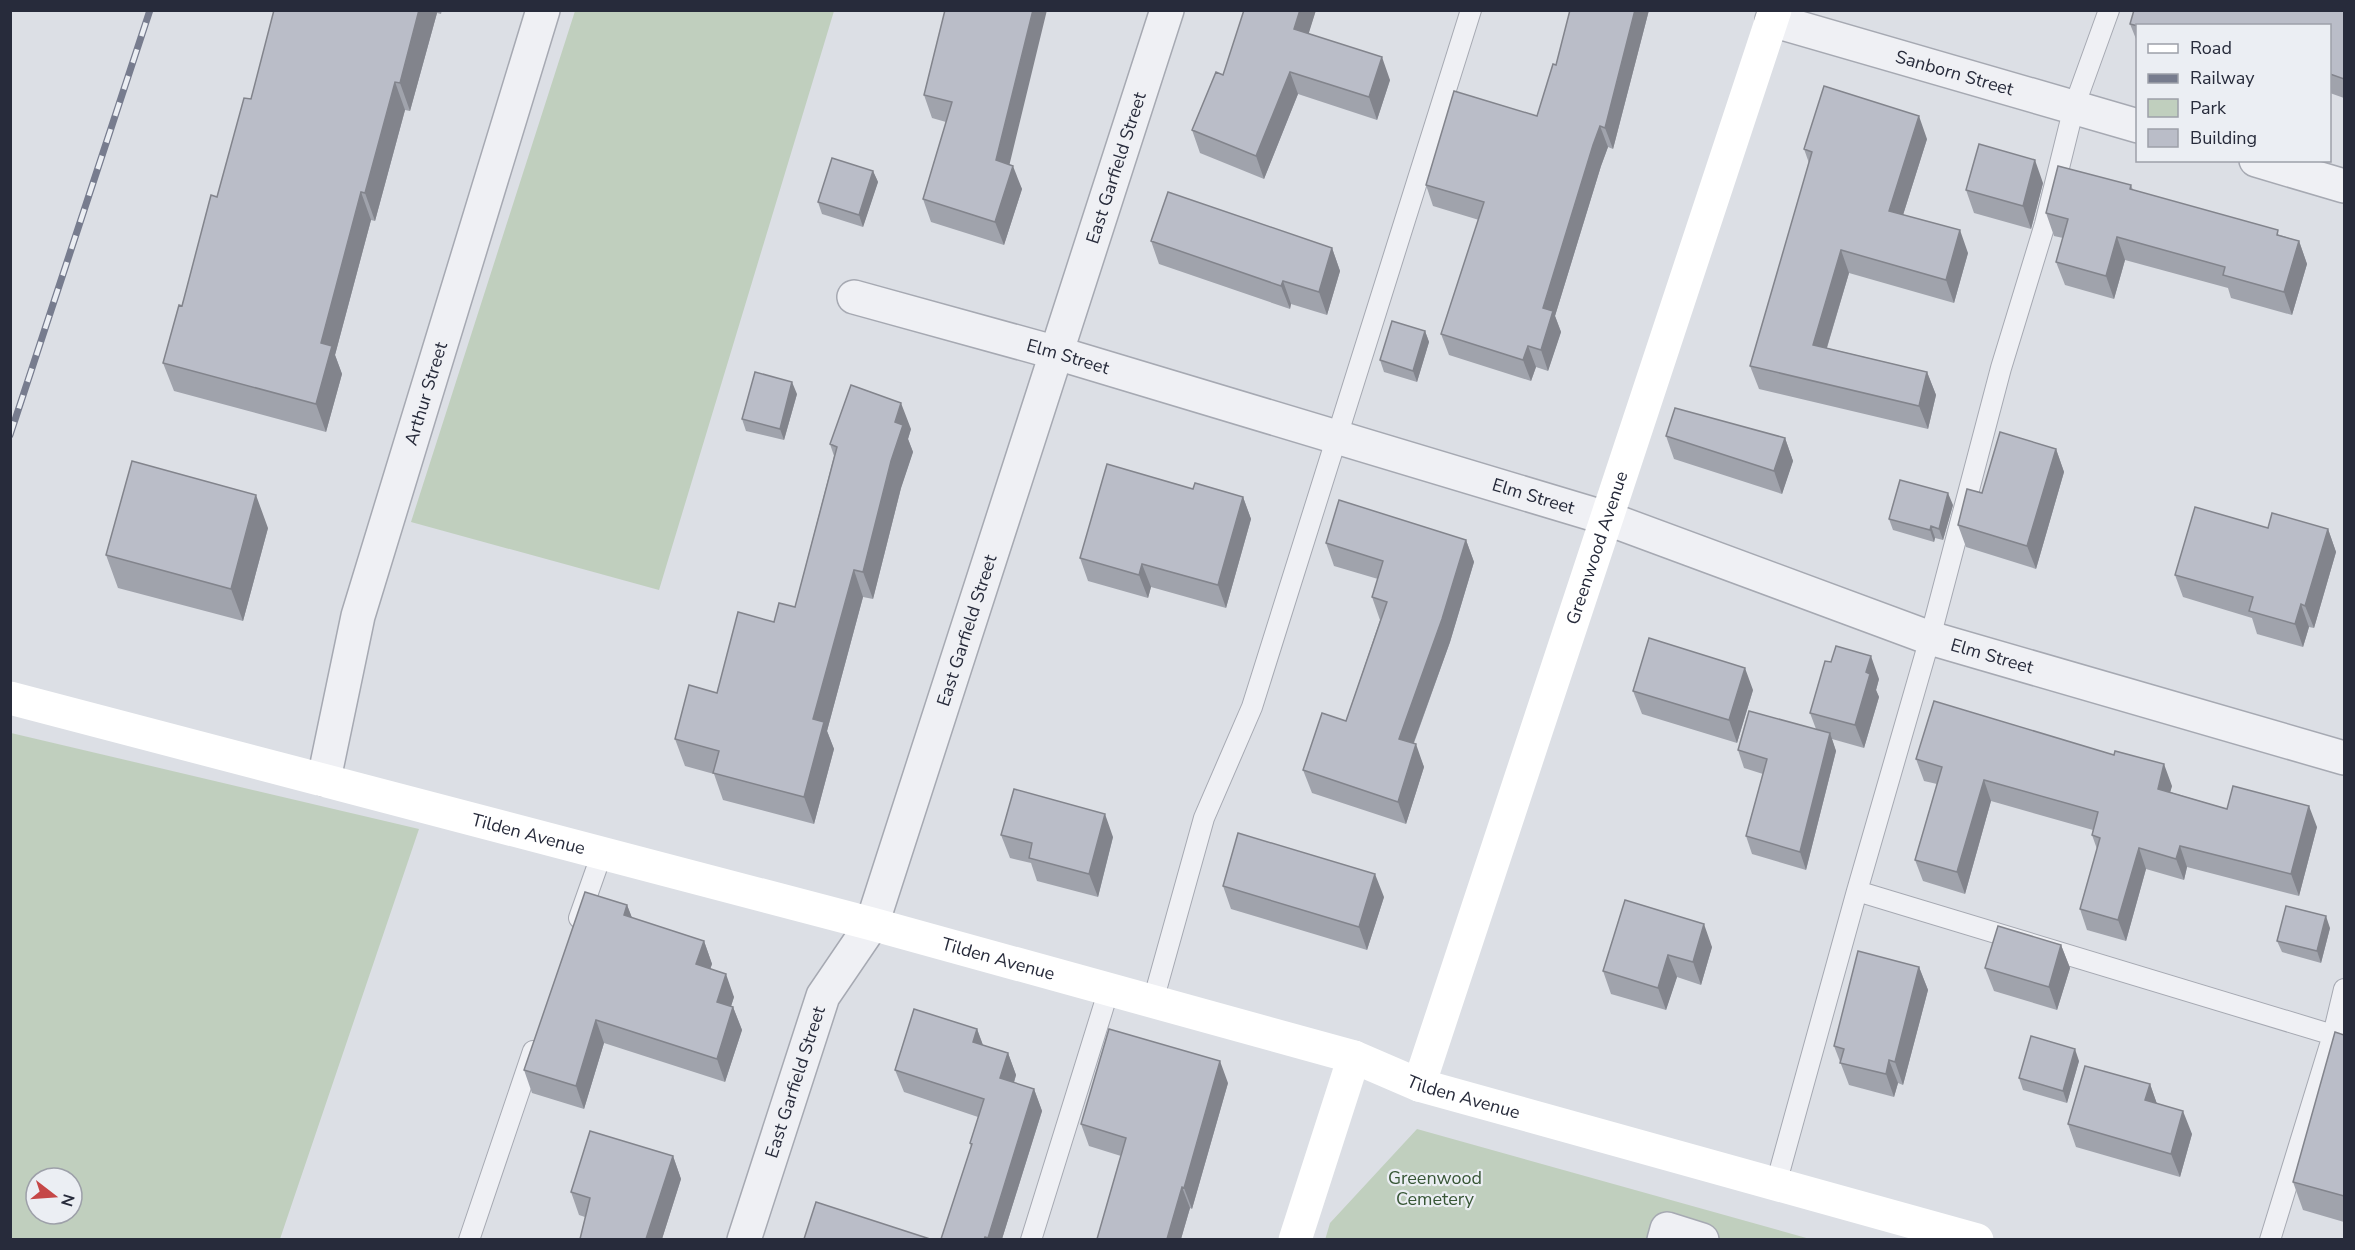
<svg xmlns="http://www.w3.org/2000/svg" width="2355" height="1250" viewBox="0 0 2355 1250" font-family="'Nunito Sans',sans-serif">
<style>
.green{fill:#c0cfbe;fill-rule:evenodd}
.lines{fill:none;stroke-linecap:round;stroke-linejoin:round}
.lane-casing{stroke:#a6a9b2;stroke-width:22}
.street-casing{stroke:#a6a9b2;stroke-width:36}
.lane{stroke:#eff0f4;stroke-width:20}
.street{stroke:#eff0f4;stroke-width:33}
.secondary{stroke:#fff;stroke-width:33}
.rail-casing{stroke:#777c8e;stroke-width:7}
.rail{stroke:#ebeef3;stroke-width:4.5;stroke-dasharray:14;stroke-linecap:butt}
.wall{fill:#a0a3ac}
.shaded-wall{fill:#82848c}
.building{fill:#babdc8;stroke:#82848c;stroke-width:1.5}
.labels{text-anchor:middle;dominant-baseline:central;stroke-width:4.5;stroke-linejoin:round;paint-order:stroke}
.street-label{font-size:18px;fill:#272b3b;stroke:#ebeef3}
.park-label{font-size:18px;fill:#375635;stroke:#ebeef3}
</style>
<rect width="100%" height="100%" fill="#dcdfe5"/>
<path class="green" d="M575,11H834L659,590L411,522Z
M11,733L419,829L280,1239H11ZM36,1178H72V1214H36Z
M1417,1129L1810,1239L1325,1240L1330,1223Z"/>
<g class="lines">
<g class="lane-casing">
<path id="lane" d="M1857,891L2333,1035
M579,918L602,853
M1153,1001L1204,818L1252,707L1471,10
M1776,1184L1857,891L1930,638L2001,368L2045,224L2074,107L2109,10
M469,1240L533,1051
M1031,1240L1109,989
M2270,1240L2333,1035L2344,989"/>
</g>
<g class="street-casing">
<g id="street">
<path id="s1" d="M1772,20L2138,126"/>
<path d="M2256,160L2344,186"/>
<path id="s2" d="M854,297L1057,353L1606,518L1930,638L2344,758"/>
<path id="s3" d="M324,779L358,616L543,10"/>
<path id="s4" d="M744,1240L823,996L872,924L1167,10"/>
<path d="M1664,1240L1667,1229L1702,1240"/>
</g>
</g>
<use href="#lane" class="lane"/>
<use href="#street" class="street"/>
<g class="secondary">
<path id="s5" d="M10,698L872,924L1354,1057L1419,1085L1977,1240"/>
<path id="s6" d="M1419,1085L1775,10"/>
<path d="M1295,1240L1354,1057"/>
</g>
<g class="rail-casing">
<path id="rail" d="M10,435L150,10"/>
</g>
<use href="#rail" class="rail"/>
</g>
<path class="wall" d="M274,10H442L441,14L437,13L410,111L405,110L375,221L371,220L335,355L342,374L326,432L174,391L163,363L217,197L251,99Z
M945,10L1009,164L1022,189L1004,245L931,222L923,199L946,122L932,118L924,95Z
M1244,10H1316L1308,34L1390,80L1377,120L1298,94L1264,179L1200,153L1192,130L1223,75Z
M1570,10H1649L1613,149L1608,147L1601,166L1555,316L1561,332L1548,371L1536,367L1531,381L1449,355L1441,334L1479,220L1433,206L1426,185L1537,116L1556,65Z
M2344,10V98L2330,93V26H2138V44L2130,24Z
M1927,139L1903,215L1968,253L1954,303L1849,273L1827,348L1927,372L1936,395L1928,429L1759,389L1750,366L1809,163L1804,149Z
M873,171L878,182L863,227L822,214L818,202Z
M2043,183L2031,229L1974,213L1966,190Z
M2131,185L2133,190L2299,241L2307,264L2292,315L2231,298L2228,288L2125,260L2114,299L2065,285L2056,262L2063,238L2054,236L2046,213Z
M1151,241L1332,248L1340,271L1327,315L1291,304L1290,309L1159,264Z
M1425,331L1429,342L1417,382L1384,372L1380,360Z
M797,394L784,440L746,431L742,419Z
M911,429L908,439L913,452L901,488L873,599L863,597L827,731L834,749L814,824L723,800L714,774L685,766L675,739L717,693L774,622L795,607L834,456L830,444Z
M1666,436L1785,438L1793,461L1782,494L1674,459Z
M2056,449L2064,472L2036,569L1966,547L1958,525L1982,493Z
M1193,489L1243,497L1251,519L1226,608L1151,587L1148,598L1088,581L1080,558Z
M1953,505L1943,540L1935,538L1934,542L1893,530L1889,519Z
M268,528L243,621L118,588L106,555Z
M2268,528L2328,529L2336,552L2314,628L2309,627L2303,647L2257,634L2252,618L2183,597L2175,575Z
M1466,540L1474,562L1450,642L1414,743L1424,767L1406,824L1312,793L1303,770L1346,721L1380,620L1372,597L1378,579L1334,566L1326,543Z
M1879,679L1876,690L1879,697L1864,748L1832,739L1836,751L1806,870L1752,854L1746,836L1763,774L1744,768L1738,750L1816,729L1810,713Z
M1753,690L1737,743L1642,714L1633,691Z
M1916,759L2172,786L2170,792L2227,809L2317,827L2299,896L2187,867L2184,880L2146,869L2126,941L2087,930L2080,909L2097,849L2092,835L2093,830L1991,801L1965,894L1923,881L1915,860L1937,784L1924,781Z
M1001,835L1113,837L1098,897L1037,881L1031,863L1010,858Z
M1223,886L1384,897L1367,950L1231,909Z
M1625,900L1712,947L1701,985L1677,977L1666,1010L1611,994L1603,971Z
M627,905L632,918L704,941L712,964L710,969L734,997L731,1006L733,1007L742,1030L725,1082L604,1043L584,1109L532,1093L524,1070Z
M2330,928L2321,963L2282,952L2277,941Z
M2061,945L2070,968L2057,1010L1994,991L1985,968Z
M1919,967L1928,990L1903,1085L1898,1083L1894,1097L1849,1085L1834,1046Z
M977,1029L983,1045L1008,1053L1016,1075L1014,1083L1034,1089L1042,1111L1002,1239H941L971,1147L970,1143L978,1117L904,1092L895,1070Z
M2344,1035V1222L2303,1210L2293,1182Z
M2079,1061L2067,1103L2023,1090L2019,1078Z
M1228,1083L1192,1209L1190,1208L1181,1239H1097L1121,1156L1089,1146L1081,1124Z
M2150,1084L2157,1104L2192,1134L2180,1177L2076,1147L2068,1124Z
M673,1156L681,1179L662,1239H580L585,1217L579,1215L571,1192Z"/>
<path class="shaded-wall" d="M419,10H436L437,13L410,111L400,83Z
M1033,10H1047L1005,183L996,160Z
M1300,10H1316L1303,52L1294,29Z
M1635,10H1649L1613,149L1605,128Z
M1382,57L1390,80L1377,120L1369,97Z
M1290,72L1298,94L1264,179L1256,156Z
M395,82L405,110L375,221L365,193Z
M1919,116L1927,139L1897,234L1889,211Z
M1600,126L1608,147L1601,166L1555,316L1561,332L1548,371L1541,350L1543,308L1593,145Z
M2035,160L2043,183L2031,229L2023,206Z
M1013,166L1022,189L1004,245L995,222Z
M873,171L878,182L863,227L859,215Z
M361,192L371,220L335,355L342,374L326,432L316,404L321,343Z
M1960,230L1968,253L1954,303L1946,280Z
M2117,237L2125,260L2114,299L2106,276Z
M2299,241L2307,264L2292,315L2284,292Z
M1332,248L1340,271L1327,315L1319,292Z
M1841,250L1849,273L1821,367L1813,345Z
M1283,281L1291,304L1290,309L1281,286Z
M1425,331L1429,342L1417,382L1413,371Z
M1528,346L1536,367L1531,381L1523,360Z
M1927,372L1936,395L1928,429L1919,406Z
M792,382L797,394L784,440L780,429Z
M901,403L911,429L908,439L913,452L901,488L873,599L863,572L895,422Z
M1785,438L1793,461L1782,494L1774,471Z
M2056,449L2064,472L2036,569L2027,546Z
M1948,493L1953,505L1943,540L1939,529Z
M256,495L268,528L243,621L231,589Z
M1243,497L1251,519L1226,608L1218,585Z
M1931,526L1935,538L1934,542L1930,530Z
M2328,529L2336,552L2314,628L2305,606Z
M1466,540L1474,562L1450,642L1407,761L1399,739Z
M1142,564L1151,587L1148,598L1139,575Z
M854,570L863,597L827,731L834,749L814,824L804,797L813,719Z
M2301,604L2309,627L2303,647L2295,624Z
M1871,656L1879,679L1876,690L1879,697L1864,748L1855,725L1866,672Z
M1745,668L1753,690L1737,743L1729,720Z
M1830,733L1836,751L1806,870L1800,852Z
M1416,744L1424,767L1406,824L1398,802Z
M2164,764L2172,786L2165,810L2158,789Z
M1984,780L1991,801L1965,894L1957,872Z
M2309,806L2317,827L2299,896L2291,874Z
M1105,814L1113,837L1098,897L1089,874Z
M2180,846L2187,867L2184,880L2176,859Z
M2139,848L2146,869L2126,941L2118,920Z
M1375,874L1384,897L1367,950L1359,927Z
M627,905L636,928L624,915Z
M2326,916L2330,928L2321,963L2317,951Z
M1704,924L1712,947L1701,985L1693,962Z
M704,941L712,964L704,987L696,964Z
M2061,945L2070,968L2057,1010L2049,987Z
M1668,955L1677,977L1666,1010L1658,988Z
M1919,967L1928,990L1903,1085L1895,1062Z
M726,974L734,997L725,1025L717,1002Z
M733,1007L742,1030L725,1082L717,1059Z
M596,1020L604,1043L584,1109L576,1086Z
M977,1029L985,1051L973,1042Z
M2075,1049L2079,1061L2067,1103L2063,1091Z
M1008,1053L1016,1075L1008,1101L1000,1078Z
M1889,1060L1898,1083L1894,1097L1886,1074Z
M1220,1061L1228,1083L1192,1209L1184,1188Z
M2150,1084L2158,1107L2145,1100Z
M1034,1089L1042,1111L1002,1239H988V1238Z
M2183,1111L2192,1134L2180,1177L2171,1154Z
M673,1156L681,1179L662,1239H646Z
M1182,1187L1190,1208L1181,1239H1167Z"/>
<path class="building" d="M274,10H419L400,83L395,82L365,193L361,192L321,343L332,346L316,404L163,363L179,305L182,306L211,195L217,197L244,98L251,99Z
M945,10H1033L996,160L1013,166L995,222L923,199L952,102L924,95Z
M1244,10H1300L1294,29L1382,57L1369,97L1290,72L1256,156L1192,130L1216,72L1223,75Z
M1570,10H1635L1605,128L1600,126L1593,145L1543,308L1553,311L1541,350L1528,346L1523,360L1441,334L1484,202L1426,185L1454,91L1537,116L1553,64L1556,65Z
M2134,10H2344V79L2330,74V26H2138L2130,24Z
M1824,86L1919,116L1889,211L1960,230L1946,280L1841,250L1813,345L1927,372L1919,406L1750,366L1812,152L1804,149Z
M1979,144L2035,160L2023,206L1966,190Z
M832,158L873,171L859,215L818,202Z
M2058,166L2131,185L2130,189L2278,230L2277,235L2299,241L2284,292L2223,275L2225,267L2117,237L2106,276L2056,262L2068,219L2046,213Z
M1168,192L1332,248L1319,292L1283,281L1281,286L1151,241Z
M1392,321L1425,331L1413,371L1380,360Z
M755,372L792,382L780,429L742,419Z
M851,385L901,403L895,422L903,425L891,461L863,572L854,570L813,719L824,722L804,797L713,773L719,751L675,739L689,685L717,693L738,612L774,622L779,603L795,607L837,447L830,444Z
M1675,408L1785,438L1774,471L1666,436Z
M2000,432L2056,449L2027,546L1958,525L1967,489L1982,493Z
M132,461L256,495L231,589L106,555Z
M1107,464L1193,489L1195,483L1243,497L1218,585L1142,564L1139,575L1080,558Z
M1900,480L1948,493L1939,529L1931,526L1930,530L1889,519Z
M1339,500L1466,540L1442,619L1399,739L1416,744L1398,802L1303,770L1322,713L1346,721L1387,602L1372,597L1383,561L1326,543Z
M2195,507L2268,528L2272,513L2328,529L2305,606L2301,604L2295,624L2249,611L2253,597L2175,575Z
M1649,638L1745,668L1729,720L1633,691Z
M1836,646L1871,656L1866,672L1870,674L1855,725L1810,713L1825,661L1831,662Z
M1934,701L2114,755L2115,751L2164,764L2158,789L2227,809L2233,786L2309,806L2291,874L2180,846L2176,859L2139,848L2118,920L2080,909L2100,838L2092,835L2098,812L1984,780L1957,872L1915,860L1942,767L1916,759Z
M1749,711L1830,733L1800,852L1746,836L1767,759L1738,750Z
M1014,789L1105,814L1089,874L1029,858L1032,843L1001,835Z
M1238,833L1375,874L1359,927L1223,886Z
M585,892L627,905L624,915L704,941L696,964L726,974L717,1002L733,1007L717,1059L596,1020L576,1086L524,1070Z
M1625,900L1704,924L1693,962L1668,955L1658,988L1603,971Z
M2286,906L2326,916L2317,951L2277,941Z
M1998,926L2061,945L2049,987L1985,968Z
M1858,951L1919,967L1895,1062L1889,1060L1886,1074L1840,1063L1844,1049L1834,1046Z
M914,1009L977,1029L973,1042L1008,1053L1000,1078L1034,1089L988,1238L985,1237L984,1239H941L972,1144L970,1143L984,1099L895,1070Z
M1109,1029L1220,1061L1184,1188L1182,1187L1167,1239H1097L1126,1138L1081,1124Z
M2335,1032L2344,1035V1196L2293,1182Z
M2031,1036L2075,1049L2063,1091L2019,1078Z
M2085,1066L2150,1084L2145,1100L2183,1111L2171,1154L2068,1124Z
M590,1131L673,1156L646,1239H580L590,1198L571,1192Z
M816,1202L930,1239H804Z"/>
<g class="labels">
<g class="street-label">
<text stroke="none"><textPath href="#s1" startOffset="190">Sanborn Street</textPath></text>
<text stroke="none"><textPath href="#s4" startOffset="1138">East Garfield Street</textPath></text>
<text stroke="none"><textPath href="#s2" startOffset="222">Elm Street</textPath></text>
<text stroke="none"><textPath href="#s3" startOffset="399">Arthur Street</textPath></text>
<text stroke="none"><textPath href="#s2" startOffset="708">Elm Street</textPath></text>
<text stroke="none"><textPath href="#s6" startOffset="566">Greenwood Avenue</textPath></text>
<text stroke="none"><textPath href="#s4" startOffset="652">East Garfield Street</textPath></text>
<text stroke="none"><textPath href="#s2" startOffset="1194">Elm Street</textPath></text>
<text stroke="none"><textPath href="#s5" startOffset="536">Tilden Avenue</textPath></text>
<text stroke="none"><textPath href="#s5" startOffset="1022">Tilden Avenue</textPath></text>
<text stroke="none"><textPath href="#s4" startOffset="166">East Garfield Street</textPath></text>
<text stroke="none"><textPath href="#s5" startOffset="1508">Tilden Avenue</textPath></text>
</g>
<g class="park-label">
<text x="1435" y="1178">Greenwood<tspan x="1435" dy="21">Cemetery</tspan></text>
</g>
</g>
<rect width="2355" height="1250" fill="none" stroke="#272b3b" stroke-width="24"/>
<rect x="2136" y="24" width="195" height="138" fill="#ebeef3" stroke="#9da0a9" stroke-width="1.5"/>
<rect x="2148" y="44" width="30" height="9" fill="#ffffff" stroke="#9da0a9" stroke-width="1.5"/>
<text x="2190" y="54" font-size="18" fill="#272b3b">Road</text>
<rect x="2148" y="74" width="30" height="9" fill="#777c8e" stroke="#9da0a9" stroke-width="1.5"/>
<text x="2190" y="84" font-size="18" fill="#272b3b">Railway</text>
<rect x="2148" y="99" width="30" height="18" fill="#c0cfbe" stroke="#9da0a9" stroke-width="1.5"/>
<text x="2190" y="114" font-size="18" fill="#272b3b">Park</text>
<rect x="2148" y="129" width="30" height="18" fill="#babdc8" stroke="#9da0a9" stroke-width="1.5"/>
<text x="2190" y="144" font-size="18" fill="#272b3b">Building</text>
<g transform="translate(54 1196) rotate(107)"><circle r="28" fill="#ebeef3" stroke="#9da0a9" stroke-width="1.5"/>
<path d="M0-4.5L10 22L0 15L-10 22Z" fill="#c54747"/>
<text y="-9" font-size="16" font-weight="bold" text-anchor="middle" fill="#272b3b">N</text>
</g>
</svg>
